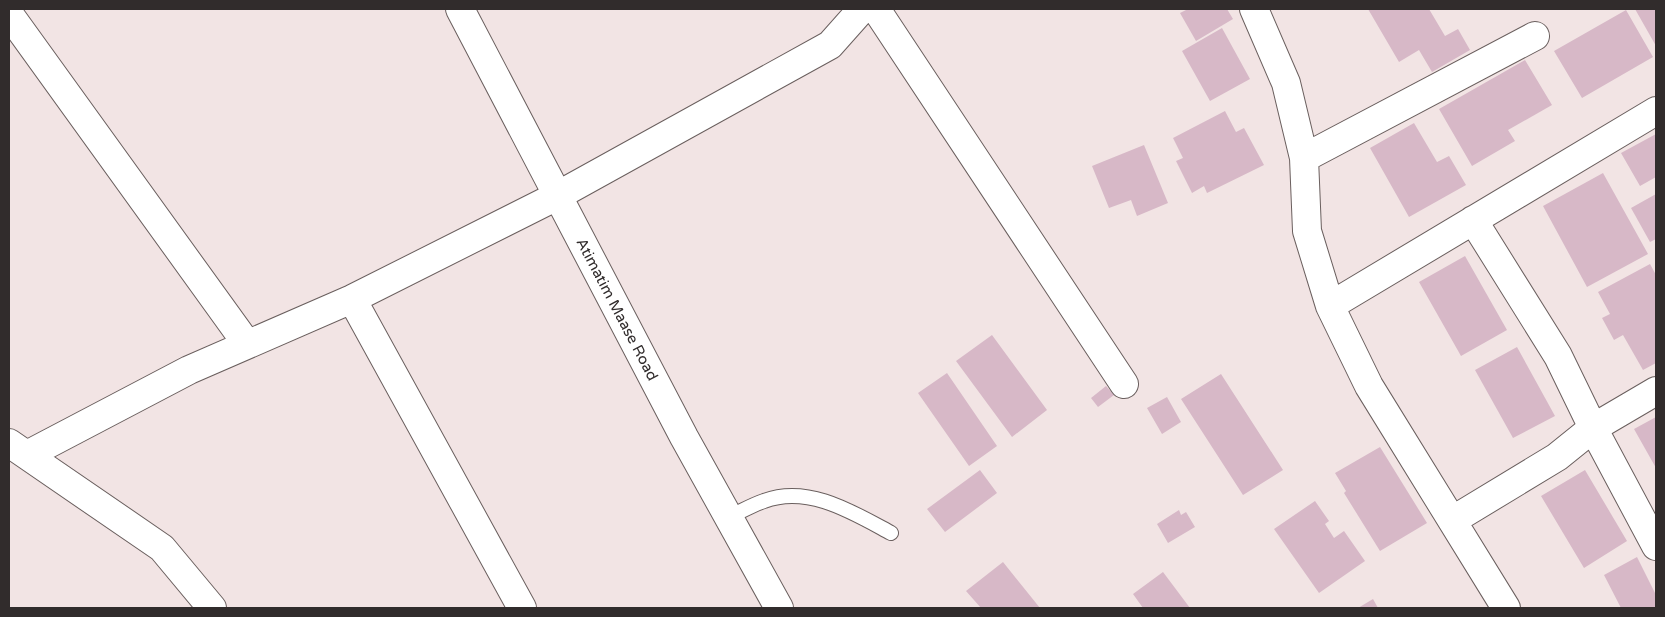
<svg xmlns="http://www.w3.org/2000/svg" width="1665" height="617" viewBox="0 0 1665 617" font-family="'Varela Round',sans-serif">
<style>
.building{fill:#d7b8c7}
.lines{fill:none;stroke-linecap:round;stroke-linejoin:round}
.service-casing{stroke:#6a5f5e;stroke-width:16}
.minor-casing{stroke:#6a5f5e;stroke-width:30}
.secondary-casing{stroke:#6a5f5e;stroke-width:30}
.service{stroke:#fff;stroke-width:14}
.minor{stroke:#fff;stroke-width:28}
.secondary{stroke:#fff;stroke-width:28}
.labels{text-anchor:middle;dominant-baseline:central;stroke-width:5;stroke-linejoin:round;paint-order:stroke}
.street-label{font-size:15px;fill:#312c2c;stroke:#fdf2f2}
</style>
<rect width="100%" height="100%" fill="#f2e4e4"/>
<path class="building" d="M1188,9H1227L1233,19L1196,41L1180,13Z
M1368,9H1429L1445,36L1458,29L1470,50L1432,72L1419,50L1399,62Z
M1635,9H1656V46Z
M1626,10L1653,57L1582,98L1554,51Z
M1222,28L1250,79L1210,101L1182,51Z
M1525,60L1552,105L1508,130L1515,141L1472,166L1439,109Z
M1225,111L1236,132L1244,128L1264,165L1207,193L1204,186L1192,193L1176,161L1183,158L1173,138Z
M1414,123L1437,162L1449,156L1466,185L1409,217L1370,148Z
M1656,134V177L1640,186L1621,153Z
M1144,145L1168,203L1137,216L1131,200L1109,208L1092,166Z
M1603,173L1648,254L1587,287L1543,206Z
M1656,194V239L1650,242L1631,208Z
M1465,256L1507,330L1461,356L1419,282Z
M1650,264L1656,275V363L1643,370L1623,335L1614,340L1602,318L1610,314L1598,292Z
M992,335L1047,410L1012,437L956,361Z
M1517,347L1555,416L1513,438L1475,370Z
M947,373L997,446L969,466L918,393Z
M1221,374L1283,470L1243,495L1181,399Z
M1106,386L1114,395L1098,407L1091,398Z
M1167,397L1181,422L1162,434L1147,408Z
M1656,417V468L1634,429Z
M1380,447L1427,523L1380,551L1344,493L1346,491L1335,473Z
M980,470L997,493L945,532L927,509Z
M1585,470L1627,541L1584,568L1541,496Z
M1315,501L1329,521L1325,524L1334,538L1344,531L1365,561L1319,593L1274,529Z
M1179,510L1181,515L1186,512L1195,527L1168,543L1157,524Z
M1637,557L1656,595V608H1621L1604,575Z
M1003,562L1040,608H981L966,591Z
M1163,572L1190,608H1143L1133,594Z
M1373,599L1378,608H1358Z"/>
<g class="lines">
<g class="service-casing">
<path id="service" d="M729,517C740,512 752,505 764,501C808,484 854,513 891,533"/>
</g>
<g class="minor-casing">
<path id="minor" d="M876,9L1124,384
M1254,9L1286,83L1304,158L1307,231L1330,306L1369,386L1506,608
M9,14L247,344
M1304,158L1535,36
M352,299L522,608
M1330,306L1656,111
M1656,391L1593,428L1656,546
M9,443L162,548L212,608
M27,455L189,370L352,299L557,196L830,45L862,9
M1453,520L1557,457L1593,428L1558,356L1473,220"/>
</g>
<g class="secondary-casing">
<g id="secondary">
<path id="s1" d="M460,9L684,437L779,608"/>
</g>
</g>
<use href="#service" class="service"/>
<use href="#minor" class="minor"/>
<use href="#secondary" class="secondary"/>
</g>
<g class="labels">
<g class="street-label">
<text stroke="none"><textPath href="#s1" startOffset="339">Atimatim Maase Road</textPath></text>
</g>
</g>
<rect width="1665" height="617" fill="none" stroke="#312c2c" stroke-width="20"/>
</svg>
